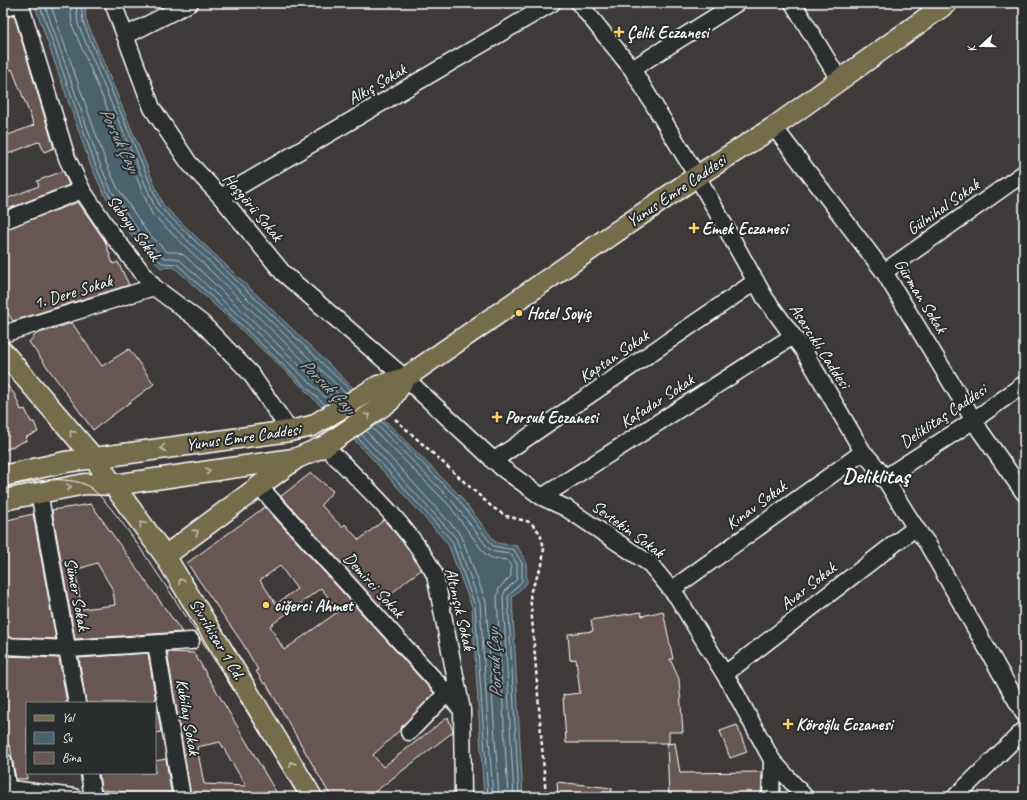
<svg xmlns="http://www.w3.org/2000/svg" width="1027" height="800" viewBox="0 0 1027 800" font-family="Caveat,sans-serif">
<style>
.water{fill:#4a626e;stroke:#92a1a8}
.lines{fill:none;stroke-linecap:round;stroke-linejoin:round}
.shore{stroke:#b7c0c5;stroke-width:1}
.building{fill:#685752;stroke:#fff;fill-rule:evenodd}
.minor-casing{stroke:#fff;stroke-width:19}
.major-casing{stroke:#fff;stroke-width:23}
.path{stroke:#fff;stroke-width:2.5;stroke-dasharray:4 3;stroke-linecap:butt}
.minor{stroke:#2a2d2e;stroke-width:16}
.major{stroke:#746c4b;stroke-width:20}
.tram{stroke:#fff;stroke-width:1}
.oneway{stroke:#c0bdae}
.poi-dot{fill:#ffd166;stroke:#2a2d2e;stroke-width:1.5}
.labels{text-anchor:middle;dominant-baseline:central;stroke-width:4;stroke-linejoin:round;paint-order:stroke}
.poi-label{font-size:17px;font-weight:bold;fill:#fff;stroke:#2a2d2e;text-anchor:start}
.street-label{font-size:17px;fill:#fff;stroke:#2a2d2e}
.water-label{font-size:18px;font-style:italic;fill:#aeb8be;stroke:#2a2d2e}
.district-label{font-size:21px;font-weight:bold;fill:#fff;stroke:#2a2d2e}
</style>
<rect width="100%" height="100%" fill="#3d3a39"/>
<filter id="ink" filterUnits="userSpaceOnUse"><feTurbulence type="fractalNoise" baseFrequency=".025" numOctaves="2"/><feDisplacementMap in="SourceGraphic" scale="8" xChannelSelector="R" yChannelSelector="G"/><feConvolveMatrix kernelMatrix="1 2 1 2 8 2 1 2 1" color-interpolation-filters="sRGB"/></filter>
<g filter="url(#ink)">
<path class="water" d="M34,3H85L86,20L163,205L333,368L460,496L496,543L517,546L526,561L527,583L512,597L523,797H484L472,607L448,544L367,453L296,381L174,267L161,268L135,241L104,194L91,166Z"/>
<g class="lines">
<path class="shore" d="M39,3L95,164L107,192L138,239L162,263L177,264L325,405
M44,3L99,162L111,190L142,236L164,258H175L180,260L330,402
M50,3L105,160L117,187L147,232L167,252H177L184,255L335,399
M70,3L72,25L152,214L340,396
M76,3L78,24L156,210L345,393
M81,3L83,22L160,207L350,390
M381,421L457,498L493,546L514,550L522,563V581L508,597L519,797
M376,424L453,502L489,549L495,552L511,554L517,564V579L505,591L503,597L514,797
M371,427L449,505L485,554L492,558L507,560L511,566V576L499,588L497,597L508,797
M366,431L461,535L486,602L499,797
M361,434L456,538L480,604L493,797
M357,437L452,541L475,606L488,797"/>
</g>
<path class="building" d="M14,15L54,148L44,152L40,141L3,156V137L34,125L12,69L3,74V18Z
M63,171L69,185L3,211V200L39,186L37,181Z
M78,202L105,241L113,264L118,262L129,285L13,321L3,306V230Z
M72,323L102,366L129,349L154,384L93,430L29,342L36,334Z
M3,380L15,395L21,410L25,409L31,422H34L38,432L26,437L27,440L3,451Z
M311,473L333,491L321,505L342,527L345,524L359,540L384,520L406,546L421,570L406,581L379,605L281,496Z
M91,504L115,538L182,632L75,639L52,510ZM97,563L113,590L115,605L82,609L75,570Z
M265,507L434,693L400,730L373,755L383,767L448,717L453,732L368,797H331L266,683L264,684L256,671L258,670L243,644L187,563ZM280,566L297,589L276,604L260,580ZM321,588L339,611L284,650L270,626Z
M33,514L56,639L3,637V521Z
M663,611L673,659H670L679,679L683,732H669V743H566L563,695L580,693L576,659L570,660L568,634L593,631L591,620L641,612L642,616Z
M167,652L194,653L279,797L191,796ZM220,742L246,786L204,784L197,747Z
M148,653L161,732L155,733V703H86L79,658Z
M3,656L59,658L67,703H27V779H16L10,746H8L3,709Z
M737,725L747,752L730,758L720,731Z
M675,743L680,773L762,772L761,797H669L667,744Z
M166,759L171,792H132L101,790L99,773H155V761Z
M557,782L612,788L611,797L558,796Z"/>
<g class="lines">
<g class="minor-casing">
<path id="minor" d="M20,3L67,158L82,190L113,236L154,287L202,323L251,374L290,431
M113,3L152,108L189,163L221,197L283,273L405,378L502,468L542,497L566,508L650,564L678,598L733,688L772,760L805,797
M579,3L632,69L697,176L765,298L804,351L863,452C889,478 904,515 927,543L1024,714
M793,3L840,81
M3,9L17,3
M125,36L190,3
M632,69L737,3
M774,127L884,272L981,432L1024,493
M221,197L552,3
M3,221L82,190
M884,272L1024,173
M3,334L154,287
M325,446C362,483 412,529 435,575L462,710L463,797
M493,461L756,281
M883,479L974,420L1024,384
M259,486L462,710
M39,492L77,703
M542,497L793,336
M671,590L863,452
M156,644L182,797
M3,646L69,649L191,641
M725,674L915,528
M409,732L447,693
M3,761L9,797
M89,773L93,797
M3,788L74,797
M771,797L772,760
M955,797L1024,730"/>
</g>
<g class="major-casing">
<path id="major" d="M3,352L93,457L165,556L312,797
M3,476L65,462L290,431L312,426L378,386L405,378L697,176L774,127L947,3
M3,500L85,484L114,485L293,459
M165,556L297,458L325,446L390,401L405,378"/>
</g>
<path class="path" d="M395,419L492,507L506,516L530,522L540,533L544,548L542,565L530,593L546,797"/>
<use href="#minor" class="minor"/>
<use href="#major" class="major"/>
<path class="tram" d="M3,488C27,482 59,475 84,484C103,491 140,548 153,567C204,642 252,719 299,797"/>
</g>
<defs><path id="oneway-chevron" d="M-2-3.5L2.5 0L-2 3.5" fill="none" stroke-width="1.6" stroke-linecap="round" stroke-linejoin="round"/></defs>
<g class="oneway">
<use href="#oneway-chevron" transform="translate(368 416) rotate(-35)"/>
<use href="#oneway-chevron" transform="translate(72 433) rotate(-131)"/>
<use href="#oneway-chevron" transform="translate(163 448) rotate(173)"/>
<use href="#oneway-chevron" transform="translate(208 471) rotate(-8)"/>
<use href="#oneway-chevron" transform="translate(69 487) rotate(-9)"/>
<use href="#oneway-chevron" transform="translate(142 524) rotate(-126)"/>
<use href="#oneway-chevron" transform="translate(196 532) rotate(-36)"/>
<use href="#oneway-chevron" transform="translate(181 581) rotate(-123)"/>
<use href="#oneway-chevron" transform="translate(292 764) rotate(-121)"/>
</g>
</g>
<g class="poi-dot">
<path d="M617 26h4v4h4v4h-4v4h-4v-4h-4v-4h4z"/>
<path d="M692 222h4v4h4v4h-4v4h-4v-4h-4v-4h4z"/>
<circle cx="519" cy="313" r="4"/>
<path d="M495 411h4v4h4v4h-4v4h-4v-4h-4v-4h4z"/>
<circle cx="266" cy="605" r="4"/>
<path d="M786 718h4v4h4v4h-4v4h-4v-4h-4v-4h4z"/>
</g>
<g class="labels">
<g class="poi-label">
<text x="627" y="32">Çelik Eczanesi</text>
<text x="702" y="228">Emek Eczanesi</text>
<text x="527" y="313">Hotel Soyiç</text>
<text x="505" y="417">Porsuk Eczanesi</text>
<text x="274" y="605">ciğerci Ahmet</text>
<text x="796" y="724">Köroğlu Eczanesi</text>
</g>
<g class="street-label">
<text transform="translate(377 84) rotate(-30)">Alkış Sokak</text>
<text transform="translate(676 191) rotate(-34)">Yunus Emre Caddesi</text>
<text transform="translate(253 207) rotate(50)">Hoşgörü Sokak</text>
<text transform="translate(943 207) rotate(-35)">Gülnihal Sokak</text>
<text transform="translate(134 228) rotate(53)">Suboyu Sokak</text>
<text transform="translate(73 292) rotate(-17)">1. Dere Sokak</text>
<text transform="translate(921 296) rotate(58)">Gürman Sokak</text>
<text transform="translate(820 346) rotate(57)">Asarcıklı Caddesi</text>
<text transform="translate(614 356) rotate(-34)">Kaptan Sokak</text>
<text transform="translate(657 401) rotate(-33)">Kafadar Sokak</text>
<text transform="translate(943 416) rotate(-34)">Deliklitaş Caddesi</text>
<text transform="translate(243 437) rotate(-8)">Yunus Emre Caddesi</text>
<text transform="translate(756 505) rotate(-36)">Kınav Sokak</text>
<text transform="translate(628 529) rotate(36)">Sevtekin Sokak</text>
<text transform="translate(374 585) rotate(48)">Demirci Sokak</text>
<text transform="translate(808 586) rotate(-38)">Avar Sokak</text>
<text transform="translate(77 594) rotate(79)">Sümer Sokak</text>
<text transform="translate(460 609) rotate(77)">Altınışık Sokak</text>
<text transform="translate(217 639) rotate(59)">Sivrihisar 1 Cd.</text>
<text transform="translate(188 717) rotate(80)">Kubilay Sokak</text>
</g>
<g class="water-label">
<text transform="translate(120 140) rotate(64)">Porsuk Çayı</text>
<text transform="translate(328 386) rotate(45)">Porsuk Çayı</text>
<text transform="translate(494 663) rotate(-93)">Porsuk Çayı</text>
</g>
<g class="district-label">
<text x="876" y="476">Deliklitaş</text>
</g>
</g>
<rect width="1027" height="800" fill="none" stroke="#2a2d2e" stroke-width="16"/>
<rect x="8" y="8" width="1011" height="784" fill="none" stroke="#fff" stroke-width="1.5" filter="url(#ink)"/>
<rect x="26" y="702" width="130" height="72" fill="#2a2d2e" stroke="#7f8182"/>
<rect x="34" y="715" width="20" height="6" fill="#746c4b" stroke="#7f8182"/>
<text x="62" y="722" font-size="12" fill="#ffffff">Yol</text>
<rect x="34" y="732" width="20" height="12" fill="#4a626e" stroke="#7f8182"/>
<text x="62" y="742" font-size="12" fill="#ffffff">Su</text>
<rect x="34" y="752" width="20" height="12" fill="#685752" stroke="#7f8182"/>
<text x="62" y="762" font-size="12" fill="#ffffff">Bina</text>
<g transform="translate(981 46) rotate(249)" stroke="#2a2d2e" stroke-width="3" paint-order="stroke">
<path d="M0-3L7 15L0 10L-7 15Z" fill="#ffffff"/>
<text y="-6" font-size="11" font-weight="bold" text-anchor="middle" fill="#ffffff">K</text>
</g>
</svg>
